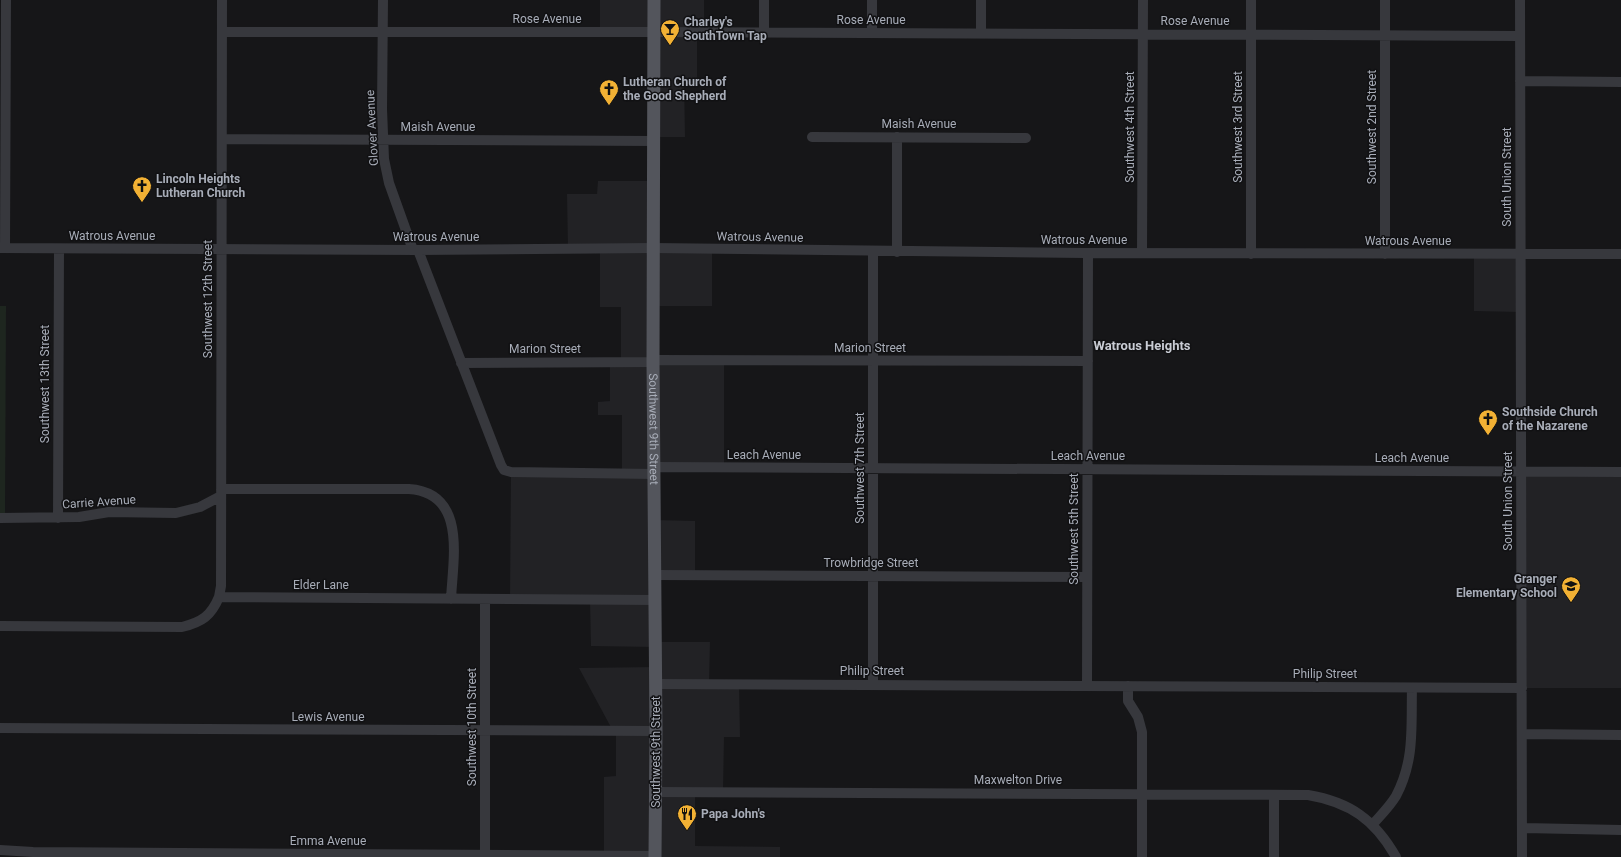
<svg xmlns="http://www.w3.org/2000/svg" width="1621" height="857" viewBox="0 0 1621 857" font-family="Roboto,sans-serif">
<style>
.built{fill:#222225}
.green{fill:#1e261f}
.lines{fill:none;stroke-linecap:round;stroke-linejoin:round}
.minor{stroke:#37383d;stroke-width:10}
.major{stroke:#53555c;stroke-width:13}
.labels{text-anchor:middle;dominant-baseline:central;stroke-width:3;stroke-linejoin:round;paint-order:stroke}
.street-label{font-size:12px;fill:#a8adb8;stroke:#111113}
.poi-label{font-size:12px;font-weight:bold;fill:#a8adb8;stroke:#111113;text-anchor:start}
.neighbourhood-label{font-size:13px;font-weight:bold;fill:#c9ccd4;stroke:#111113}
</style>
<rect width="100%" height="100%" fill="#161618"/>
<path class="built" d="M600,0H704V32L697,33V79H684L685,137H654V32H600Z
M598,181H654V247L712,249V306H653V360H724V468L654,467V520L695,521V575H655L656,642H710L709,684H739L740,737H724L723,792H695V846L780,847V857H592L604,855V777L616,776V731H613L579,668L656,667L655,647L591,646L590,600L510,599L511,472L622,473V415H598V402L610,401V362H621V307H600V248L568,249L567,194H597Z
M1474,254H1520V312L1474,311Z
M1521,472H1621V688H1522Z"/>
<path class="green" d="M0,306H6L5,518H0Z"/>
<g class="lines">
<path class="minor" d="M383,0L382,109L384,159L389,183L413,250
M872,0V33
M981,0V33
M1251,0V254
M1520,0L1522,857
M222,32H654L1520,36
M764,32V0
M1520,81L1621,82
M812,137L1026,138
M897,137V252
M222,139L654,141
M0,248L418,250L653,248L1085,253L1621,254
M5,248L6,0
M418,250L501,465L504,470L511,472L654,474
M873,251V684
M1142,253L1143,0
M1385,254V0
M653,360L1088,361
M461,363L653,362
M654,467L1621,472
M221,489H409C467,493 453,558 451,599
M0,518L79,517L109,512L176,513L200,507L221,496
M58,518L59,249
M655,575L1087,577
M219,597L221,586L222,0
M0,626L182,627C202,622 211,616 219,597L655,600
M656,684L1522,688
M1087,685L1088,253
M1128,686V701L1138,717L1142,732V857
M0,728L656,731
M1522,734L1621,735
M656,792L1308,795C1350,802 1375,820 1396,857
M1274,795V857
M1373,824C1381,815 1390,806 1396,796C1415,760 1411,727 1412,688
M1522,828L1621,830
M0,850L33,852L655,856
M485,855V599"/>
<path class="major" id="s1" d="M654,0L653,362L656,731L655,857"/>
</g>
<defs>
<g id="bar-pin" transform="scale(1)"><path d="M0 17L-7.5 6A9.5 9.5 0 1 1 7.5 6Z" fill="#f2b134" stroke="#111113"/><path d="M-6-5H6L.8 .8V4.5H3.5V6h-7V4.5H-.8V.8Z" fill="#111"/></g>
<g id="church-pin" transform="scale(1)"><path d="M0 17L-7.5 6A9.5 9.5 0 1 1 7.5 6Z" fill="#f2b134" stroke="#111113"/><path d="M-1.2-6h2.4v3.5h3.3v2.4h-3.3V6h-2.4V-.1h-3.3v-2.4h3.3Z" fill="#111"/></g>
<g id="school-pin" transform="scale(1)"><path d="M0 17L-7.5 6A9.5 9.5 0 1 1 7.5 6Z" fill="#f2b134" stroke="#111113"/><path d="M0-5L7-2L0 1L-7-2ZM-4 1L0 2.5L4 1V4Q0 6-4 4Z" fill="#111"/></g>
<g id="restaurant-pin" transform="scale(1)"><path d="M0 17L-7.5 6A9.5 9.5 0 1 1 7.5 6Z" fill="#f2b134" stroke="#111113"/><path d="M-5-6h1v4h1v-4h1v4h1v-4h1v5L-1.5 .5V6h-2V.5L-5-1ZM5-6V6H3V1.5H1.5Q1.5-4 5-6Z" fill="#111"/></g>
</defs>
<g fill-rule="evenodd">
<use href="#bar-pin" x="670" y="29"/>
<use href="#church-pin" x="609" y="89"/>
<use href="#church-pin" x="142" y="186"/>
<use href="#church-pin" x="1488" y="419"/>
<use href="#school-pin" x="1571" y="586"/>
<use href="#restaurant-pin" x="687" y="814"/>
</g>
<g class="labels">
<g class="street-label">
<text x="547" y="19">Rose Avenue</text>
<text x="871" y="20">Rose Avenue</text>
<text x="1195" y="21">Rose Avenue</text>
<text x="919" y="124">Maish Avenue</text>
<text x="438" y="127">Maish Avenue</text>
<text transform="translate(1130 127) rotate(-90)">Southwest 4th Street</text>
<text transform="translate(1238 127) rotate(-90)">Southwest 3rd Street</text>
<text transform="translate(1372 127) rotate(-90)">Southwest 2nd Street</text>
<text transform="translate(372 128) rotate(-93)">Glover Avenue</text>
<text transform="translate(1507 177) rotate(-90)">South Union Street</text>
<text x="112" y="236">Watrous Avenue</text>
<text x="436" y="237">Watrous Avenue</text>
<text transform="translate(760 237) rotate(1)">Watrous Avenue</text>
<text x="1084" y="240">Watrous Avenue</text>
<text x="1408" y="241">Watrous Avenue</text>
<text transform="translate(208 299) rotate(-90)">Southwest 12th Street</text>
<text x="870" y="348">Marion Street</text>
<text x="545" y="349">Marion Street</text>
<text transform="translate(45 384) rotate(-90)">Southwest 13th Street</text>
<text stroke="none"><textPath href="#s1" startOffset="429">Southwest 9th Street</textPath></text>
<text x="764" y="455">Leach Avenue</text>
<text x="1088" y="456">Leach Avenue</text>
<text x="1412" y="458">Leach Avenue</text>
<text transform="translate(860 468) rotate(-90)">Southwest 7th Street</text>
<text transform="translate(1508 501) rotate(-90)">South Union Street</text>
<text transform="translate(99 502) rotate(-4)">Carrie Avenue</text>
<text transform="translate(1074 529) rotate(-90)">Southwest 5th Street</text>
<text x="871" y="563">Trowbridge Street</text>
<text x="321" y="585">Elder Lane</text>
<text x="872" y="671">Philip Street</text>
<text x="1325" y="674">Philip Street</text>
<text x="328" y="717">Lewis Avenue</text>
<text transform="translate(472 727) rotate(-90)">Southwest 10th Street</text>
<text transform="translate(656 752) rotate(-90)">Southwest 9th Street</text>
<text x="1018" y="780">Maxwelton Drive</text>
<text x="328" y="841">Emma Avenue</text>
</g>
<g class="poi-label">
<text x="684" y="22">Charley's<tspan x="684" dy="14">SouthTown Tap</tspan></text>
<text x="623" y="82">Lutheran Church of<tspan x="623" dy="14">the Good Shepherd</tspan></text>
<text x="156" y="179">Lincoln Heights<tspan x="156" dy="14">Lutheran Church</tspan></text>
<text x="1502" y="412">Southside Church<tspan x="1502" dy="14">of the Nazarene</tspan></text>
<text x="1557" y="579" text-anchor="end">Granger<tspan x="1557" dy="14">Elementary School</tspan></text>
<text x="701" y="814">Papa John's</text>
</g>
<g class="neighbourhood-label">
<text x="1142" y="345">Watrous Heights</text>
</g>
</g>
</svg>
